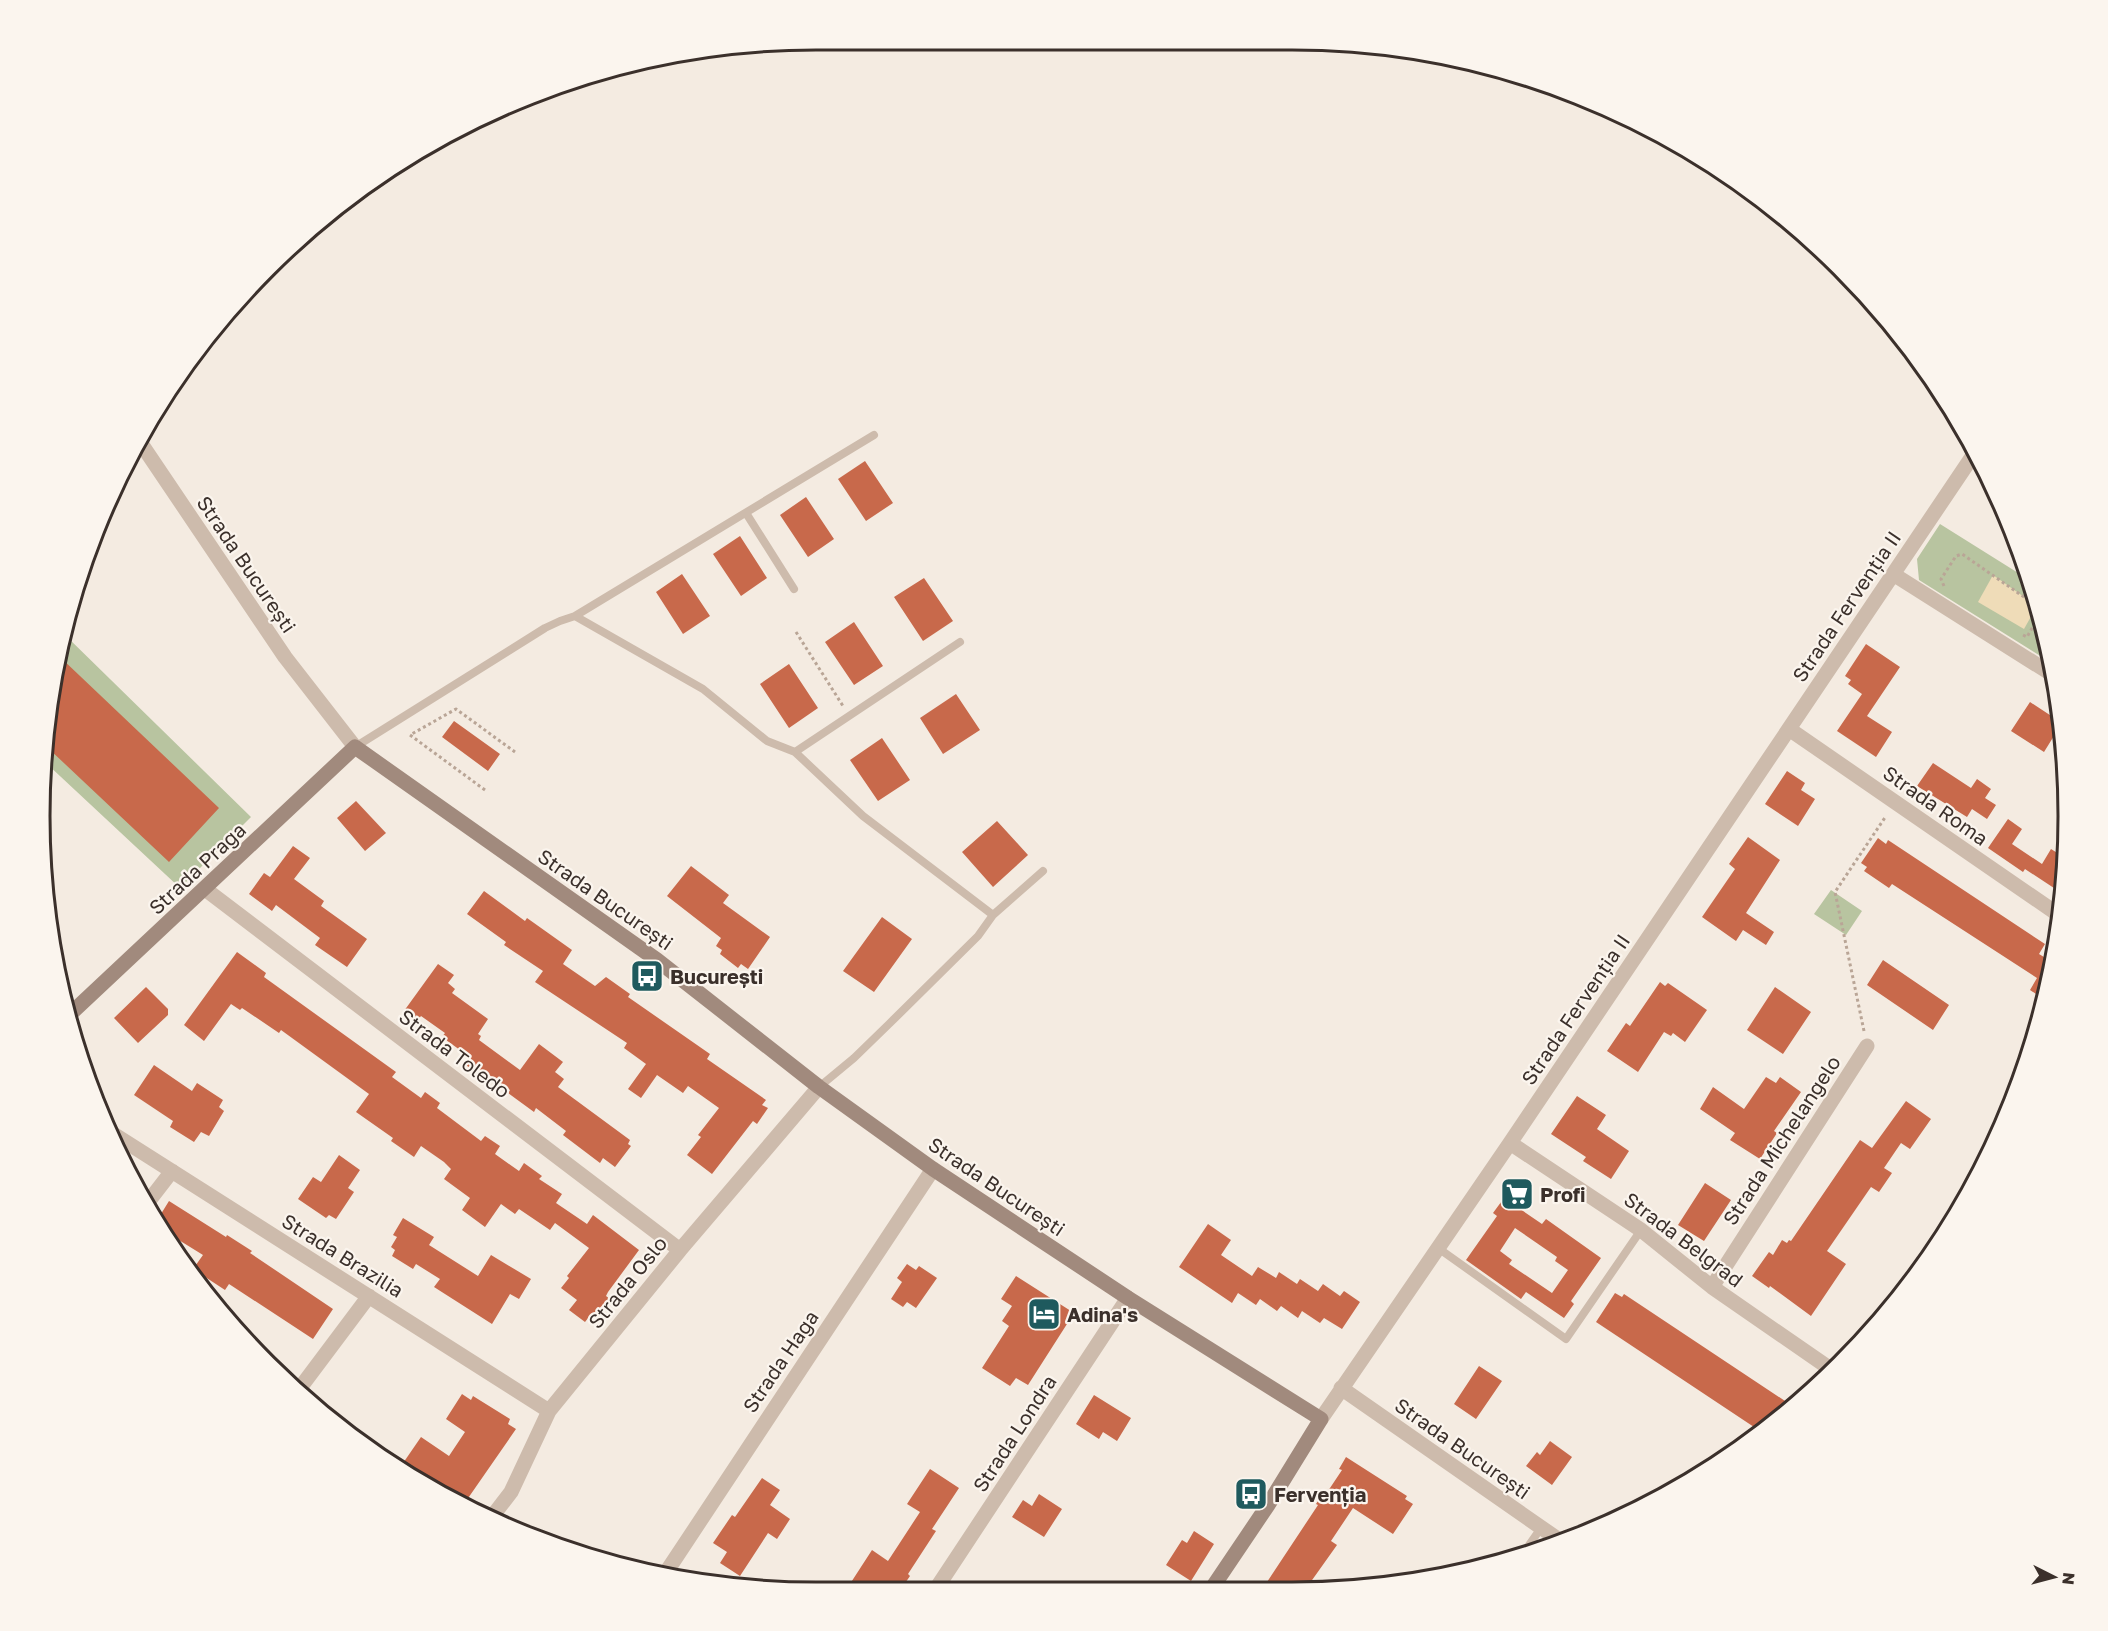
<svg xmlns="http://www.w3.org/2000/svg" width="2108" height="1631" viewBox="0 0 2108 1631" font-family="'Golos Text',sans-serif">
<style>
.green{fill:#b8c4a0}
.sand{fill:#efdcb8}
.building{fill:#c8694b;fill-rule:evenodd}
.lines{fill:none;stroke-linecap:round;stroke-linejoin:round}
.path{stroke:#b9a596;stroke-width:3;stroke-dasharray:3 3;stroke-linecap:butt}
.lane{stroke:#cdbbac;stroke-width:8}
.street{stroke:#cdbbac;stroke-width:15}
.secondary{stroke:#a18a7d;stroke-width:15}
.labels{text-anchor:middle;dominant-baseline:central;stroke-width:4.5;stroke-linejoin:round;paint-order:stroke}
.street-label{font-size:20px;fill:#3b302b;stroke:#fbf5ee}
.poi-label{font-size:20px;font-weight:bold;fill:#3b302b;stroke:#fbf5ee;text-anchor:start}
.rim{fill:none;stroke:#3b302b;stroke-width:3}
</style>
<rect width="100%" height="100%" fill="#f4ebe1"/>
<path class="green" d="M1940,524L2031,581L2050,662L1919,580L1917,559Z
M63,633L251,817L180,888L46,763Z
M1831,890L1862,911L1846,935L1814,914Z"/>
<path class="sand" d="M1993,575L2037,606L2024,629L1978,602Z"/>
<path class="building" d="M865,461L893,503L866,521L838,479Z
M806,497L834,539L808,557L780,515Z
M740,536L767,578L741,596L713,554Z
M682,574L710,616L683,634L656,592Z
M924,578L953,621L923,641L894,597Z
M854,622L883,666L854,685L825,642Z
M1866,644L1900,667L1867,716L1892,732L1876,757L1837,731L1862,694L1848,684L1851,680L1845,676Z
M60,657L219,808L169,862L48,748Z
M789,664L818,708L789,728L760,684Z
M956,694L980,730L943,754L920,718Z
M2030,702L2062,723L2044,752L2011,731Z
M454,721L500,754L488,771L442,737Z
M882,738L910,780L878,801L850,760Z
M1933,763L1971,788L1977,779L1991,789L1985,798L1996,805L1987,819L1972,809L1967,817L1917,786Z
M1787,771L1805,783L1801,790L1815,799L1798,826L1765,804Z
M356,801L386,833L365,851L337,818Z
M2008,819L2022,829L2012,844L2042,864L2051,849L2067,859L2063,894L2025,869L2023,872L1988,848Z
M997,821L1028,855L993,887L962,852Z
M1748,837L1780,860L1746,913L1774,932L1766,945L1743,930L1736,941L1702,917L1735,869L1729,864Z
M1878,838L1886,844L1888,840L2045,944L2039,954L2049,960L2053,953L2045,1000L2030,990L2037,978L1892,884L1889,888L1864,871L1867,867L1861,863Z
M293,846L310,858L294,879L324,901L321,906L367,939L347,967L315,945L320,938L276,905L272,911L249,894L264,873L270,877Z
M691,866L729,895L723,903L770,937L748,969L741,964L738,968L720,954L722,950L716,946L721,938L667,896Z
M484,891L525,921L527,918L572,950L563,964L595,986L606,977L630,994L628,997L710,1054L707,1059L766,1100L762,1105L768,1108L757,1124L753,1121L712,1174L687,1155L701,1137L698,1135L719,1108L688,1086L683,1093L657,1075L641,1098L628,1089L646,1064L624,1048L627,1043L535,982L543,971L504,945L506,942L467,914Z
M882,917L912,939L874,992L843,971Z
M237,952L266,973L264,977L396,1072L392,1077L421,1098L425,1092L440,1103L437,1108L481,1141L485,1136L500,1146L495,1154L519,1171L524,1163L542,1176L539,1179L562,1194L556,1203L587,1224L593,1215L639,1250L608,1292L606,1296L610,1299L596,1316L592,1313L585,1322L569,1310L577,1300L561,1288L569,1278L567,1276L589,1248L555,1223L550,1230L519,1209L515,1214L501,1204L485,1227L462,1210L470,1198L444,1179L451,1169L444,1162L421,1146L414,1157L391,1141L393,1138L356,1112L369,1094L281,1030L279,1033L242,1008L240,1010L231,1004L204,1041L184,1025Z
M1883,960L1949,1005L1933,1030L1867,985Z
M438,964L454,975L448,983L455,989L452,993L488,1019L478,1034L481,1036L479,1040L520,1070L539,1044L563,1062L555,1072L564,1079L558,1087L630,1140L628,1144L631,1146L615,1167L603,1158L600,1163L563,1135L566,1131L536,1108L534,1112L508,1093L510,1090L488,1074L484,1079L466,1065L471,1058L442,1037L445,1033L421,1016L417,1021L404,1011Z
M1660,982L1665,986L1668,983L1707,1010L1685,1042L1673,1033L1671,1036L1664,1032L1638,1072L1607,1051L1626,1023L1630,1026Z
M146,987L168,1009V1015L138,1043L114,1018Z
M1775,987L1811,1012L1783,1054L1747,1030Z
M154,1065L192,1091L197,1083L223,1100L219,1107L224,1111L209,1136L201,1132L194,1142L170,1127L173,1121L134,1095Z
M1766,1077L1776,1083L1780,1077L1801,1092L1774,1131L1777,1133L1760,1159L1730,1140L1735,1133L1700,1109L1713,1087L1744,1109Z
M1577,1096L1606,1115L1597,1129L1629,1151L1611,1179L1583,1161L1586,1157L1551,1134Z
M1906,1101L1931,1119L1910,1149L1901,1143L1884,1168L1892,1173L1879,1192L1871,1187L1827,1251L1846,1264L1811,1316L1770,1286L1769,1288L1752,1276L1769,1252L1773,1255L1782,1240L1787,1243L1789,1240L1791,1241L1860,1140L1872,1148Z
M339,1155L360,1170L348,1188L354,1192L336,1219L329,1215L326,1218L298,1199L313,1177L321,1182Z
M1705,1183L1731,1200L1704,1241L1678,1225Z
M1504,1198L1542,1224L1546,1219L1601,1258L1571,1301L1574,1304L1564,1318L1526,1292L1521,1299L1466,1260L1497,1216L1493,1213ZM1515,1228L1557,1257L1555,1261L1568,1270L1552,1293L1509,1264L1512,1260L1500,1251Z
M169,1201L226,1237L227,1235L252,1251L250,1253L333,1309L313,1339L229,1284L225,1290L193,1269L203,1255L161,1229L156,1222Z
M403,1218L434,1237L429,1245L478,1276L491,1255L531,1279L519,1299L510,1294L492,1324L434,1287L440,1279L416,1264L413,1269L392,1256L395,1250L391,1247L397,1237L393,1235Z
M1208,1224L1231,1240L1221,1255L1252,1276L1258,1267L1276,1278L1279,1272L1297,1284L1300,1279L1318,1291L1323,1284L1340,1296L1344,1291L1360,1302L1342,1329L1324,1318L1320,1323L1302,1311L1298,1318L1281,1306L1277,1311L1260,1299L1256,1305L1238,1293L1232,1303L1179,1267Z
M907,1264L916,1270L919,1266L937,1278L916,1308L907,1302L903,1307L891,1299L902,1282L897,1278Z
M1016,1276L1074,1313L1028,1385L1016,1378L1010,1386L982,1368L1009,1326L1002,1321L1012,1306L1001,1299Z
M1615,1293L1622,1297L1624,1294L1794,1407L1760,1431L1596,1322Z
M1479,1366L1502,1381L1476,1419L1454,1404Z
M462,1394L471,1400L473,1396L510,1419L508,1424L516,1429L464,1504L399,1469L421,1437L449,1456L465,1432L446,1419Z
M1094,1395L1131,1418L1117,1441L1103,1432L1099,1439L1076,1424Z
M1550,1441L1572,1457L1552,1485L1526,1466L1537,1452L1540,1455Z
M1346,1457L1407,1496L1405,1499L1413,1504L1393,1534L1353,1508L1331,1541L1337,1545L1305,1590L1274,1591L1265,1585L1318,1505L1316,1504L1323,1493L1326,1494L1342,1470L1339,1469Z
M930,1469L959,1488L932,1529L936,1531L908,1574L910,1576L899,1592H855L848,1587L872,1550L888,1561L920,1512L907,1504Z
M762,1478L780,1490L770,1505L790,1519L777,1539L768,1533L740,1576L720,1563L727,1552L713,1543L732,1515L735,1517Z
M1039,1494L1062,1509L1044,1537L1012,1517L1023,1500L1032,1506Z
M1194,1531L1214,1544L1191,1581L1166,1565L1182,1540L1187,1543Z"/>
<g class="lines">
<path class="path" d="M1944,586L1941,579L1956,556L1962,554L2037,606
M796,632L843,706
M2023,635L2027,637L2039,616
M485,790L410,735L456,709L515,752
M1864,1031L1835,892L1886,816"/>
<path class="lane" d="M746,513L794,589
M575,616L874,435
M355,747L545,628L560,621L575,616L703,689L767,741L795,752L960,642
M795,752L863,816L993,915
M819,1087L854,1058L890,1023L978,936L993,915L1043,871
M1438,1248L1566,1339L1641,1230
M1522,1555L1541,1528"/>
<path class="street" d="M138,439L285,657L355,747
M1893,574L2053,675
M1789,729L2059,915
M205,889L680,1250
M115,1135L549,1411
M1510,1143L1641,1230L1712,1287L1832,1370
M145,1206L172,1171
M1712,1287L1867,1046
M300,1388L369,1296
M1341,1388L1562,1542
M1321,1419L1510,1143L1976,451
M491,1518L511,1492L549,1411L680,1250L819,1087
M663,1577L933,1169
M934,1592L1128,1298"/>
<path class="secondary" d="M66,1018L355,747L657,960L819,1087L933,1169L1128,1298L1321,1419L1268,1505L1210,1591"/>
</g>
<defs>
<g id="bus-square" transform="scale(1.725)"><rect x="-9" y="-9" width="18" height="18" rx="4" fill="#1f5a5e" stroke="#fbf5ee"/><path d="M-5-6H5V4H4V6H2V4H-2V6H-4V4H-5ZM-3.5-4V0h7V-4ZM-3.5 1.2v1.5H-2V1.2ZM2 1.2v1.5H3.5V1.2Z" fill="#fff"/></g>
<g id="supermarket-square" transform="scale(1.725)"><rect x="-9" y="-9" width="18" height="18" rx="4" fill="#1f5a5e" stroke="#fbf5ee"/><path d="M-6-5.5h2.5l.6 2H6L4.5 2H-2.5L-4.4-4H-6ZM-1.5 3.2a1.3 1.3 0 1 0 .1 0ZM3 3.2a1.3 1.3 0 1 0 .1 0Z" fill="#fff"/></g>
<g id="hotel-square" transform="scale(1.725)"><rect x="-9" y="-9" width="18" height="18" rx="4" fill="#1f5a5e" stroke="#fbf5ee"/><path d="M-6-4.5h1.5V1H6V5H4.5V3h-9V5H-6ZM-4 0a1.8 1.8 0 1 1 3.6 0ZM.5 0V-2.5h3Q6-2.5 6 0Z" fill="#fff"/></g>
</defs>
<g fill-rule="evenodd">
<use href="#bus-square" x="647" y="976"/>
<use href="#supermarket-square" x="1517" y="1194"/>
<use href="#hotel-square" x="1044" y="1314"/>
<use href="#bus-square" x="1251" y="1494"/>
</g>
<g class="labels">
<g class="street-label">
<text transform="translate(247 564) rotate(56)">Strada București</text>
<text transform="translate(1846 606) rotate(-56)">Strada Fervenția II</text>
<text transform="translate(1936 805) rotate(35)">Strada Roma</text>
<text transform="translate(197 868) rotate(-43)">Strada Praga</text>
<text transform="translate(606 899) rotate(35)">Strada București</text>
<text transform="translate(1575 1009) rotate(-56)">Strada Fervenția II</text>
<text transform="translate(455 1053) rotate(37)">Strada Toledo</text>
<text transform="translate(1781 1140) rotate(-57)">Strada Michelangelo</text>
<text transform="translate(997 1186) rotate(34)">Strada București</text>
<text transform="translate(1684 1239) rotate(37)">Strada Belgrad</text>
<text transform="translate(343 1255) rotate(32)">Strada Brazilia</text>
<text transform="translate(627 1282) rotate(-51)">Strada Oslo</text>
<text transform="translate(780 1361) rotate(-56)">Strada Haga</text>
<text transform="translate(1014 1433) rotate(-57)">Strada Londra</text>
<text transform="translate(1463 1448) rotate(35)">Strada București</text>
</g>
<g class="poi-label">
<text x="670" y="976">București</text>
<text x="1540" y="1194">Profi</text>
<text x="1067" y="1314">Adina's</text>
<text x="1274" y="1494">Fervenția</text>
</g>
</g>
<path d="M0 0H2108V1631H0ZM816 50H1292A766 766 0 0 1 2058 816V816A766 766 0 0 1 1292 1582H816A766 766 0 0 1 50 816V816A766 766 0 0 1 816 50Z" fill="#fbf5ee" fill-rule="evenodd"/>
<path class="rim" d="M816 50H1292A766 766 0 0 1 2058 816V816A766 766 0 0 1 1292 1582H816A766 766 0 0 1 50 816V816A766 766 0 0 1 816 50Z"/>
<g transform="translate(2054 1577) rotate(96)" stroke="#fbf5ee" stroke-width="4.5" paint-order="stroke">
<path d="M0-4.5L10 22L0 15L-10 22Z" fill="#3b302b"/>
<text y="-9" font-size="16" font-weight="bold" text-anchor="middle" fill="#3b302b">N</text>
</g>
</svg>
